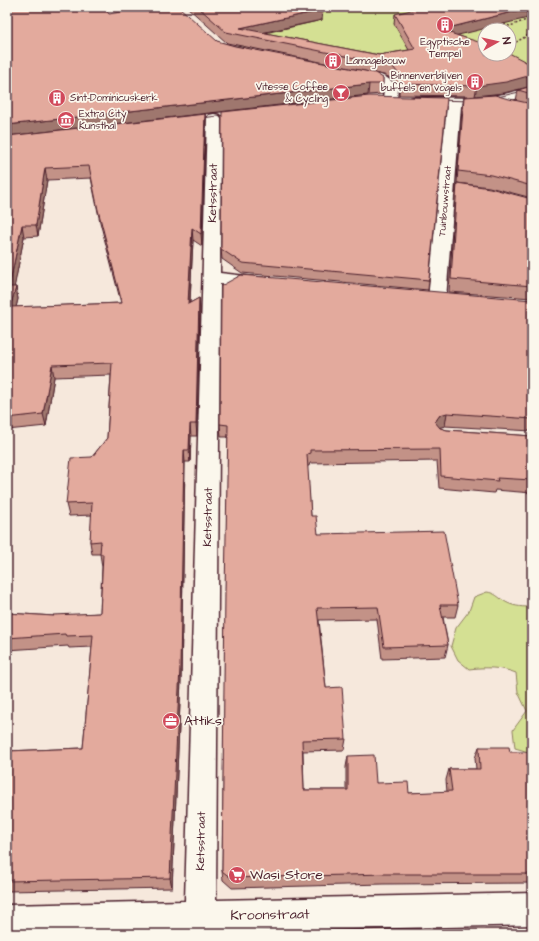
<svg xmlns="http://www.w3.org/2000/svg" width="539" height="941" viewBox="0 0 539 941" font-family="'Architects Daughter',sans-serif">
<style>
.green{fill:#d4e093;stroke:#8f805f;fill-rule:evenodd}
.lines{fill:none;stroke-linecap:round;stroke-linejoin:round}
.street-casing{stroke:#4a1f2b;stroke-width:3}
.path-far1{stroke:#4a1f2b;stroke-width:1.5;stroke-dasharray:2 2;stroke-linecap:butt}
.path{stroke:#4a1f2b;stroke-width:2.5;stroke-dasharray:3 3;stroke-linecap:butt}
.street{fill:#fbf7ec;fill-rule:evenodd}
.tram{stroke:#4a1f2b;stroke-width:1}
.wall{fill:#c39287;stroke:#4a1f2b;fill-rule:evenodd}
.shaded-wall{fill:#9f776e;stroke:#4a1f2b}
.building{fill:#e3aa9d;stroke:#4a1f2b;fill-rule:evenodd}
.labels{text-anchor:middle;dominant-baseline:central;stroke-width:3.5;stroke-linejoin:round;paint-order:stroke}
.far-poi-label{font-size:10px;fill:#4a1f2b;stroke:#fbf7ec;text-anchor:start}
.far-street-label{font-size:10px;fill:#4a1f2b;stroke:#fbf7ec}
.street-label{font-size:12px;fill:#4a1f2b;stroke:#fbf7ec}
.near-poi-label{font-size:14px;fill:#4a1f2b;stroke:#fbf7ec;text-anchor:start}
.near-street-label{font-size:14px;fill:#4a1f2b;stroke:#fbf7ec}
</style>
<rect width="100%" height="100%" fill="#f6e8dc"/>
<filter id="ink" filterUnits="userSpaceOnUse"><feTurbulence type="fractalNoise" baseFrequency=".025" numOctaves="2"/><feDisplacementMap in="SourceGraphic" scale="8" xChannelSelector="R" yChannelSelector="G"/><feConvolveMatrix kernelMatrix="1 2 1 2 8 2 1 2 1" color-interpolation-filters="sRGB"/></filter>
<g filter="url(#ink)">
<path class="green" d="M188,7H532V82L418,80L237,45ZM485,30H509V54H485Z
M487,592C495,593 498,597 504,601C512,606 520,607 530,607L532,602V753L515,748L513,730L527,711L518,692L516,673C501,667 485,667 469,669L458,660L451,646L456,628L469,611L474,597Z"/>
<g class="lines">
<g class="street-casing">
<path id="street" d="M354,70C371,72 387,73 398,88L397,100L395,103L390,104L385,103L383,100L384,88C375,79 362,80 349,77L347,74L349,71Z
M532,87V95C508,101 485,106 461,106L446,299L443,303L437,304L431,303L428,299L447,106L416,105L411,104L409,101L411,98L416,97L475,98L504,94Z
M214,114L219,115L221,118L220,273L263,278L269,279L272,283L269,287L263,288L220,284L216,900L532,893V925L306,930L305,934H273V931L137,934H7V905L185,901L207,118L209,115Z"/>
</g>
<path class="path-far1" d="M365,7L371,10
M500,24L510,26L532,18
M478,44L485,42
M509,46L532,33"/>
<path class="path" d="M532,556L529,560L532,587"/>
<use href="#street" class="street"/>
<path class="tram" d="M489,99L532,89
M435,100L473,101
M195,119L232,114"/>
</g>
<path class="wall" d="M7,7L99,10L109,14L235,46L383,78L382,94L368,95L151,120L205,114V125L202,246L193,240L190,303L199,298L200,310L197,436H191L190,462H185L181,679L172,888L7,891V751L83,748L92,647L69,648L68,646L7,650V613L54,616L100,613L102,567L100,554H92L90,542L92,515L69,516L66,504L92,457L107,438L111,375L54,377L46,426L7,430ZM91,178L100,222L121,303L16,307L18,299L16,287H14L24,237L38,236L47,180Z
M187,7H318L322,20L265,33L379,55L409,50L394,24L395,14L457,35L528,63L532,62V86L504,93L484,95L516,101L518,90L532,86V198L489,187L457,183L462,108L464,97L468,96L399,95V87L393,79L384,75L227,43Z
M457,183L532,199V298L449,292L455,195Z
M221,249L429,280L428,290L242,273L222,259Z
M532,300V431L445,426L439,427L440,428L447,430L532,436V493L495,490L494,493L439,488L437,461L310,463L309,466H307L311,516L318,534L458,605L455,617H443L448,645L445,657L382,659L377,619L319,620L326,688L346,739L344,750L303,751L304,790H346V767L348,756L376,783L409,793L447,792L446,780L449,769H476L475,758L479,747L510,752L532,760V883L383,884L232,888L223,880L222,871L228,437H221L220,424Z"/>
<path class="shaded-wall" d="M532,7V17L438,40L440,30Z
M323,10L322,20L247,36L240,28Z
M532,75V86L504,93L475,96L477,86Z
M369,84L368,95L7,136V125Z
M205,114V125L202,246L201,234Z
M45,168L47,180L38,236L36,225Z
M22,225L24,237L12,299L9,287Z
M192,228L193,240L189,316L188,304Z
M16,287L18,299L13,320L10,307Z
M199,298L200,310L197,436L196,424Z
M52,365L54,377L46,426L43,414Z
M447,413L445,426L438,428L435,422L440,415Z
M190,424L191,436L190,462L189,450Z
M184,450L185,462L181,679L172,888L170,878Z"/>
<path class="building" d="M7,7H96L99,10L105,9L109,14L148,7H179L217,41L235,46L375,73L383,78V84H369L7,125V56L10,55L7,50Z
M198,7H318L323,10L240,28L379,55L415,49L395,14L423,7H532L440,30L485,44V54H509V53L528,63L532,62V75L506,82L477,86L400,84V76L394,68L385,64L226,32Z
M532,86V94L518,90Z
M495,95L505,98L532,104V186L491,175L458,171L464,97Z
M369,96L447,98L429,280L242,263L221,249L222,112Z
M205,114L201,234L192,228L188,304L199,298L196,424H190L189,450H184L180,667L170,878L7,881V751L83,748L93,635L66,636L65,634L7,638V613L54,616L53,615L100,613L103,554H100L101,541L90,542L92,503L66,504L71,458L92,457L107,438L112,363L52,365L43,414L7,418V136ZM89,166L98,210L122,303L10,307L16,287H9L22,225H36L45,168Z
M457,183L490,188L532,199V286L451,279Z
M241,275L532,300V419L447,413L440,415L435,422L440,428L447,430L532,436V480L497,478L498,481L441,476L440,449L310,450V453L307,454L311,516H316L318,534L444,531L458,605H440L448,645L384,647L378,607L317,608L326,688L342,687L346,739L302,740L304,790H348V756L374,755L376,783L408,782L409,793L452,791L449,769H480L479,747H509L510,752H530L532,760V874H385L231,878L222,871L225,592L228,425L220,424L221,286Z"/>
</g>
<defs>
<g id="building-disc" transform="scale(0.9)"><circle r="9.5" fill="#d1495b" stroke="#fbf7ec"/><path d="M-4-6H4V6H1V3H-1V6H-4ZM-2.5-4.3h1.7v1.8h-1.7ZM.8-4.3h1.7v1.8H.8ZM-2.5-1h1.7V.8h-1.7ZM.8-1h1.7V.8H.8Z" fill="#fff"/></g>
<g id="bar-disc" transform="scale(0.9)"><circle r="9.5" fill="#d1495b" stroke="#fbf7ec"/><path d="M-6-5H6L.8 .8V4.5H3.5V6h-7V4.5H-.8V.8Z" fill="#fff"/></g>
<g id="museum-disc" transform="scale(0.9)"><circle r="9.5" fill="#d1495b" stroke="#fbf7ec"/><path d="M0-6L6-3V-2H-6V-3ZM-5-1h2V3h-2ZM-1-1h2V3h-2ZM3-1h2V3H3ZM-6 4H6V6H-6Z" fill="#fff"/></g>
<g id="office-disc" transform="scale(0.9)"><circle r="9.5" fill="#d1495b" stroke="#fbf7ec"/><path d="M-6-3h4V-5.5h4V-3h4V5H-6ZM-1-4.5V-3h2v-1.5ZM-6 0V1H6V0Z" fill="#fff"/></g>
<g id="supermarket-disc" transform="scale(0.9)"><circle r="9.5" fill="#d1495b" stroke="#fbf7ec"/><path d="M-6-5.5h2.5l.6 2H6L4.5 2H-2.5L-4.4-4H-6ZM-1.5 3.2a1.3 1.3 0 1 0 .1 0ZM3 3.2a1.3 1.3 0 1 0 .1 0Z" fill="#fff"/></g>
</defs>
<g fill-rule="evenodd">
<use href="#building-disc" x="445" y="25"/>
<use href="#building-disc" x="333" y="61"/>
<use href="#building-disc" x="475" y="82"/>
<use href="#bar-disc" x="341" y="93"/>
<use href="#building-disc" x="57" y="98"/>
<use href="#museum-disc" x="66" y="120"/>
<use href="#office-disc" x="171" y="721"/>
<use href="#supermarket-disc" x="237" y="875"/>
</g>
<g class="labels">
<g class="far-poi-label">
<text x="445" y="42" text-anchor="middle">Egyptische<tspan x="445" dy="12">Tempel</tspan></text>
<text x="346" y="61">Lamagebouw</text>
<text x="462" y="76" text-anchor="end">Binnenverblijven<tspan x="462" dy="12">buffels en vogels</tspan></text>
<text x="328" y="87" text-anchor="end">Vitesse Coffee<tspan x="328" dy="12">&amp; Cycling</tspan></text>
<text x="70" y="98">Sint-Dominicuskerk</text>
<text x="79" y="114">Extra City<tspan x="79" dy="12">Kunsthal</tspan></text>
</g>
<g class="far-street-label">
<text transform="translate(445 201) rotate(-85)">Tuinbouwstraat</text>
</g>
<g class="street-label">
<text transform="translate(213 193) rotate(-89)">Ketsstraat</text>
<text transform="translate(208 517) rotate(-89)">Ketsstraat</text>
<text transform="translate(201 841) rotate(-89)">Ketsstraat</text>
</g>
<g class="near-poi-label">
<text x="184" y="721">Attiks</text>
<text x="250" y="875">Wasi Store</text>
</g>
<g class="near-street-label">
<text transform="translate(270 915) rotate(-1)">Kroonstraat</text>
</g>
</g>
<rect width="539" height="941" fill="none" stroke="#fbf7ec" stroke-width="24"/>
<rect x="12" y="12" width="515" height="917" fill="none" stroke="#4a1f2b" stroke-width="1.5" filter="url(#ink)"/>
<g transform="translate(497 42) rotate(82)"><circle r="19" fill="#fbf7ec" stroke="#b4a19f"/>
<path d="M0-3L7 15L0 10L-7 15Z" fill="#d1495b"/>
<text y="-6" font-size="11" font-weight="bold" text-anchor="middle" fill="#4a1f2b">N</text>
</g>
</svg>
